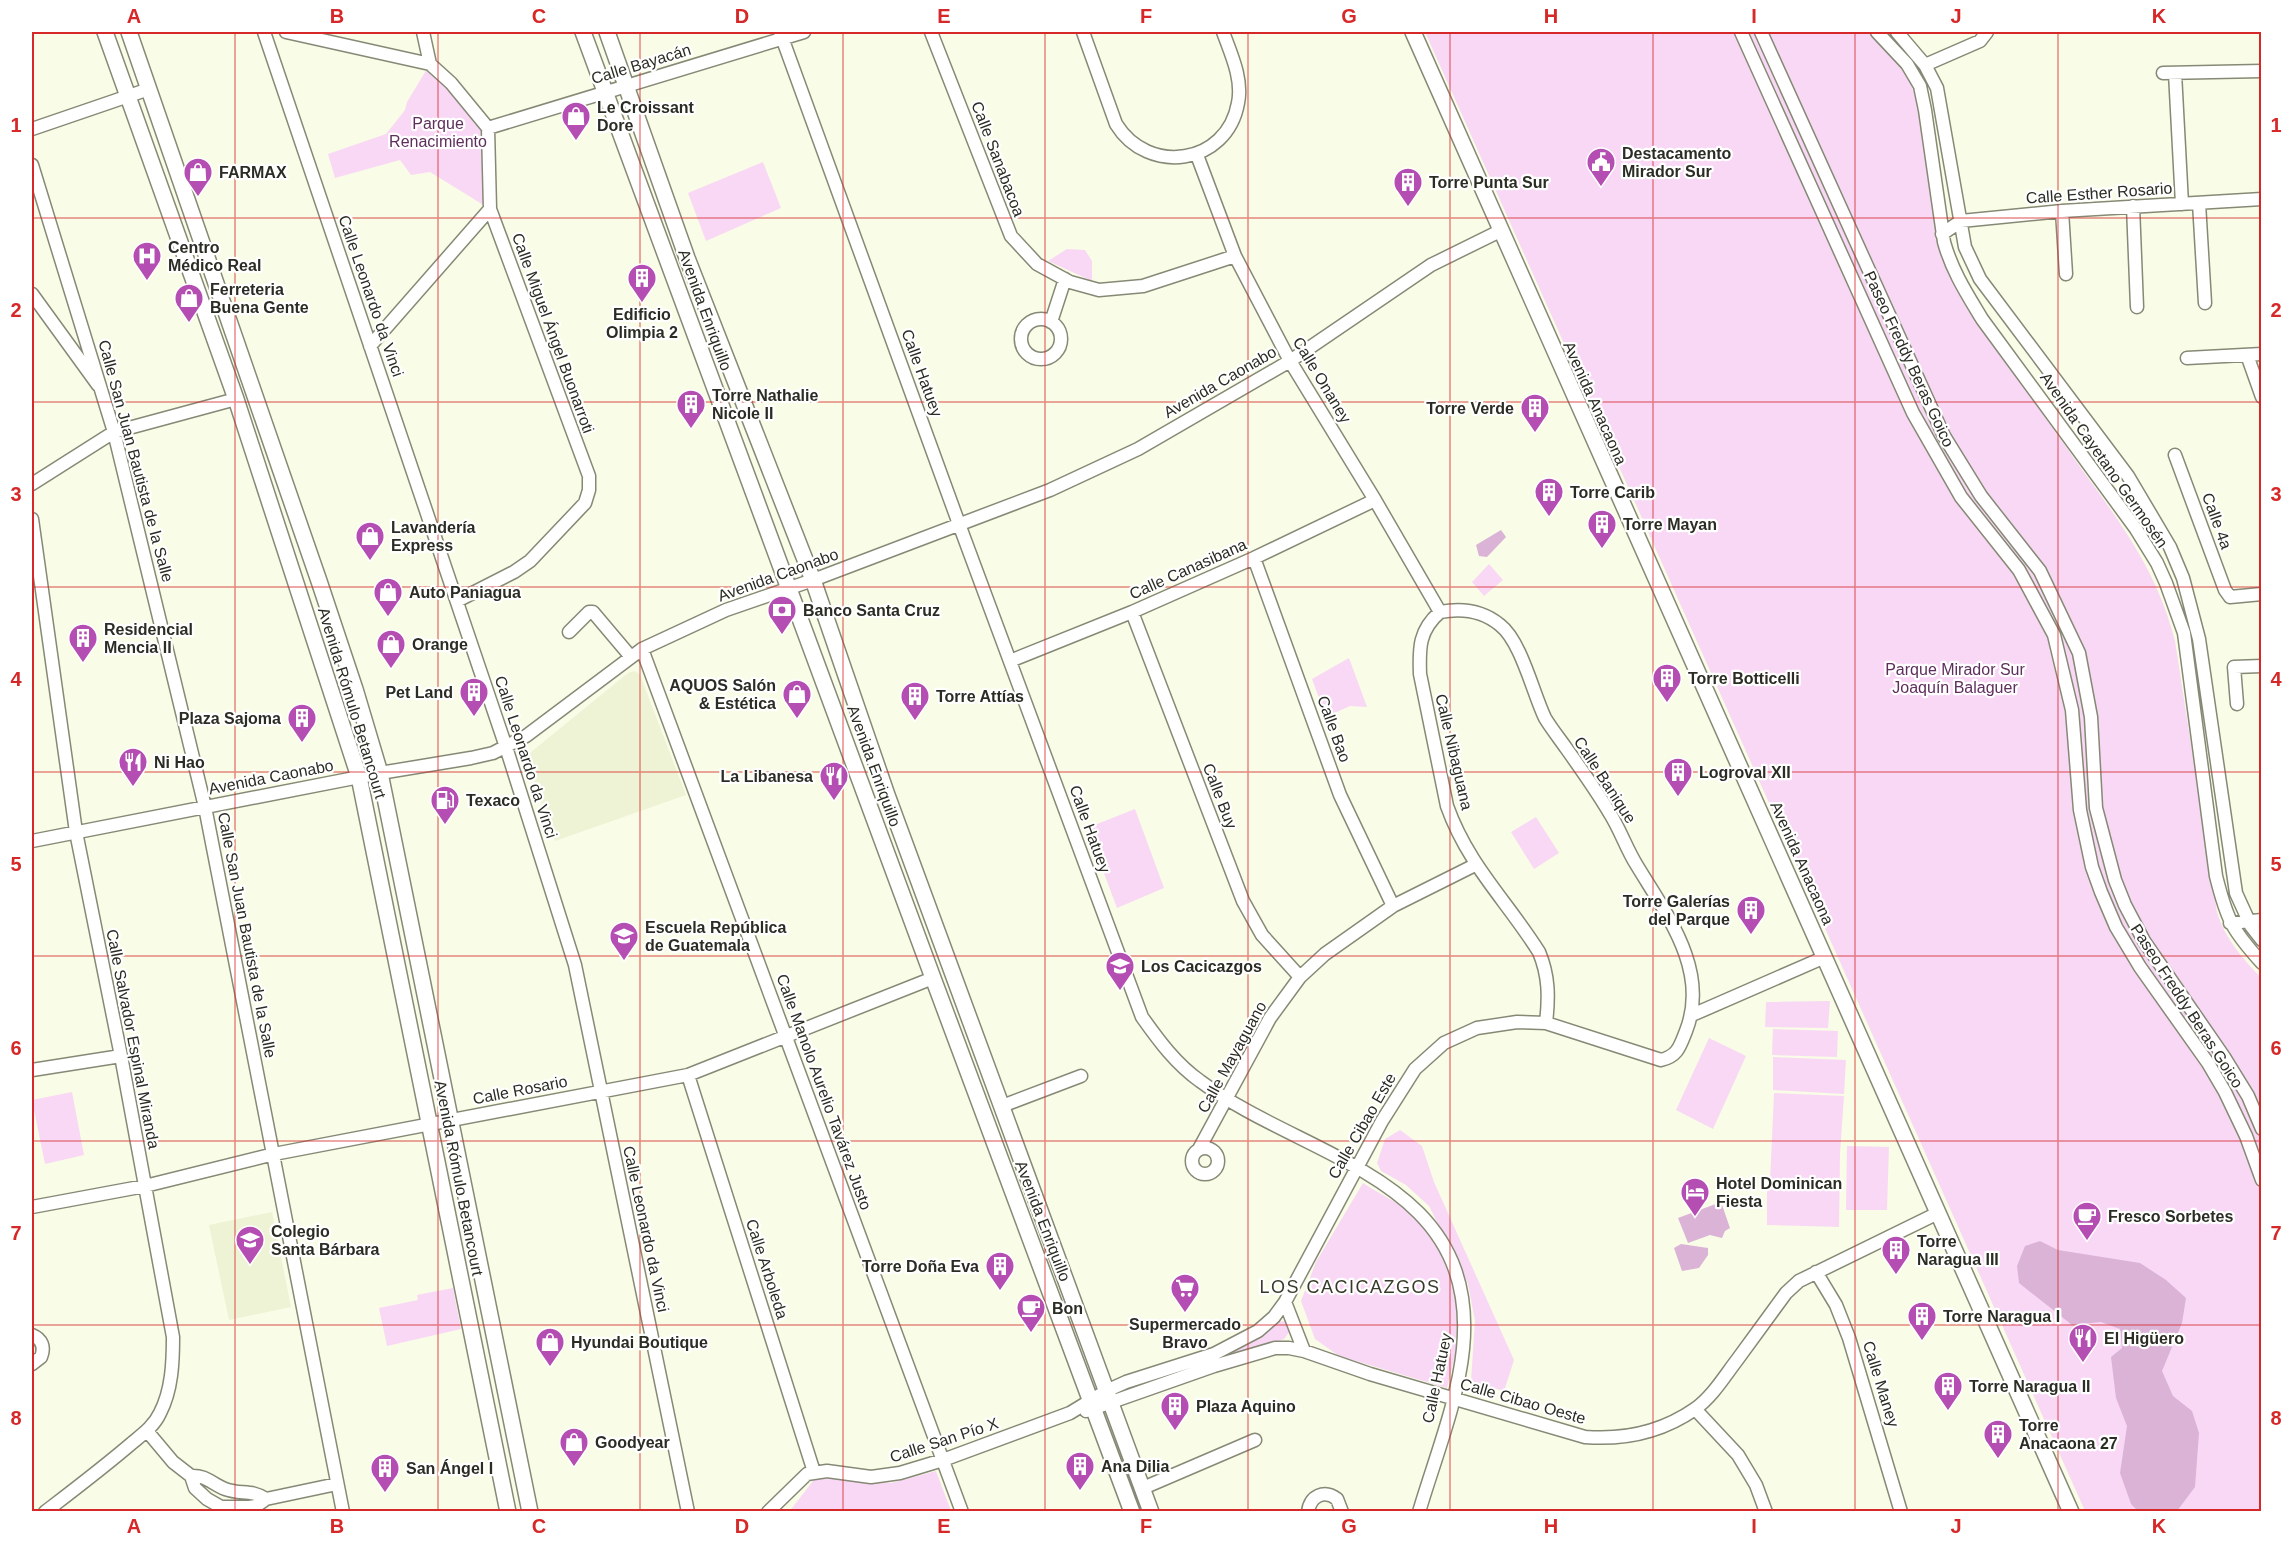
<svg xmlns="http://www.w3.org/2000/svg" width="2293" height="1543" viewBox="0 0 2293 1543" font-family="Helvetica,sans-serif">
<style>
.built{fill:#eef3d5}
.green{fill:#f9d8f6}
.water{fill:#dbb3d7}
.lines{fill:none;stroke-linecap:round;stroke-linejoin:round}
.minor-casing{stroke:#868975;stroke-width:15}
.major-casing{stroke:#868975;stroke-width:18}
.minor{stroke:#fff;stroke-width:12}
.major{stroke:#fff;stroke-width:15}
.grid{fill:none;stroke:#d62828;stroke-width:1.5;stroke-opacity:0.55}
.labels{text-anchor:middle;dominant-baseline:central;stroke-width:4.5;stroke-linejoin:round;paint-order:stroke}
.street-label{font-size:16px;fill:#2b2c24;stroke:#fff}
.poi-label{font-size:16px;font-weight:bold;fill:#2b2c24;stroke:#fff;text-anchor:start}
.park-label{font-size:16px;fill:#5e2e5c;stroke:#fff}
.neighbourhood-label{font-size:18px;letter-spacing:1.5px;fill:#383b29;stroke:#fff}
.neatline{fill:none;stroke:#d62828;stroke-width:2}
.grid-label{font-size:20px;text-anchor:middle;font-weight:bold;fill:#d62828}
</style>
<rect width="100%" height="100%" fill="#f9fce6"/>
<path class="built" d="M635,671L640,675L686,795L555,841L525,757L628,673Z
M272,1212L291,1307L229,1320L209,1225Z"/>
<path class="green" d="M1425,32H1868C1895,60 1910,72 1920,111L1949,272L1957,290L1977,323C2009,366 2040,410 2071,454C2115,516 2156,566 2175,641L2217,912C2225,939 2242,957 2261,978V1511H2085Z
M430,64L488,128L490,209L430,172L411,175L400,160L335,178L328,154L386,134L405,110L407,102Z
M763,162L781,208L706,241L688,193Z
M1067,249L1085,250L1092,261V281L1048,261Z
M1489,564L1503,580L1484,596L1472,582Z
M1349,658L1367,707L1350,706L1326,717L1312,679Z
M1135,809L1164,888L1117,908L1087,828Z
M1536,817L1559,853L1534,869L1511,832Z
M1830,1001L1828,1028L1765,1027L1766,1002Z
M1773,1029L1838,1031L1837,1057L1772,1055Z
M1709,1038L1746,1056L1713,1129L1676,1110Z
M1773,1057L1846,1060L1844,1094L1773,1090Z
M72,1092L84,1155L45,1164L32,1100Z
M1774,1093L1844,1096L1840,1153L1839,1227L1767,1225V1187L1826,1188L1770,1182Z
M1400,1130L1422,1146L1434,1182L1514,1360L1504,1391L1471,1381L1475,1321L1468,1284L1429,1206L1406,1185L1381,1171L1377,1163L1385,1139Z
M1847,1146L1889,1147L1887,1210H1846Z
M1363,1183C1378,1193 1396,1201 1410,1213C1442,1238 1458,1285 1459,1324C1459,1346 1452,1367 1447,1388L1339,1356L1315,1339L1301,1301L1316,1262Z
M453,1288L461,1329L387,1346L379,1308L418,1300L417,1295Z
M1286,1321L1290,1331L1284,1339L1135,1390L1125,1388L1132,1378L1274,1322Z
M936,1471L951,1511L789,1512L816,1477L891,1483Z"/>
<path class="water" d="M1501,530L1506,537L1487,557L1479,556L1476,545Z
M1721,1202L1730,1228L1725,1231L1722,1238L1710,1235L1688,1243L1678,1218Z
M2040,1241L2058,1250L2140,1263L2166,1280L2186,1298L2182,1323L2162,1371L2173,1396L2192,1411L2199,1433L2195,1487L2177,1511H2138L2131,1504L2120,1473L2127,1426L2116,1398L2111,1357L2122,1348L2120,1329L2101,1322L2072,1325L2019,1283L2017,1266L2025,1246Z
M1681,1244L1708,1248V1255L1699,1268L1682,1271L1674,1248Z"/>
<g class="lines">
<g class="minor-casing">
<path id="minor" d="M264,32L506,747L575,965L688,1512
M286,32L430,64
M423,32L430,64L451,83L488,128L490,209L589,476V490L585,503L530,561L514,572L457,601
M780,32L959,524L1142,1017C1159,1041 1176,1064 1200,1081C1306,1160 1480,1177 1463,1349C1458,1401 1434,1461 1419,1512
M931,32L1011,236L1037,264L1070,282L1099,290L1143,286L1235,256
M1083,32L1116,124C1148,176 1227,165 1238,103C1243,79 1231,54 1223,32
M1741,32L1913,413L1961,497L2019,570L2054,635L2072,710L2080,810L2092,867L2101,892L2116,927L2140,967L2208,1063L2225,1092L2246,1136L2262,1180
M1761,32L1944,436L1981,496L2040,571L2079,653L2091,717L2096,808L2115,880L2125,905L2144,941L2224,1057L2248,1096L2262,1129
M1877,32L1907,64L1920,86L1925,110L1944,242C1952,271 1967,294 1982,319L2136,529L2157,563L2166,583L2184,633L2216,876C2227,920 2232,930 2262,963
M1897,32L1925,65L1937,88L1965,247L1980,279L2128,476L2170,547L2183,578L2199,639L2236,893L2251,926L2262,940
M1925,65L1980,41L1987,32
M2163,73L2262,71
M2175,73L2182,204
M488,128L804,32
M32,129L149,89
M1197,155L1235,256L1290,361L1375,500L1440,612
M32,165L114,432L205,807L343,1512
M2199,203L2205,303
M2133,206L2137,307
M2062,211L2066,274
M1942,234L1961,221L2062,211L2262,199
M32,294L98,385
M1021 339a20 20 0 1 1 40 0a20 20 0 1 1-40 0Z
M1051,322L1065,279
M370,346L490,209
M2247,355L2262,397
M2187,358L2262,354
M2175,455L2225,590L2230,597L2262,594
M32,484L114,432L236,399
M32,519L76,832L121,1056L173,1337C173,1362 172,1390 160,1413C154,1426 143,1434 132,1443C104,1467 75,1489 45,1512
M1254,558L1340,795L1393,906
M1132,612L1243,901L1262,935L1300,977
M1440,612C1419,630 1419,648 1420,674L1447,806C1468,865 1507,901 1539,952C1549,976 1549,997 1546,1023
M569,632L589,612H593L631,657
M642,649L962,1512
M1010,661L1132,612L1254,558L1375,500
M2237,704L2234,667L2262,666
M32,841L380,773L471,758L493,753L526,736L642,649L726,610L813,580L1050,490L1138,449L1290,361L1431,265L1500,231
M2230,923L2262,920
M1692,1015L1825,957
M32,1070L121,1056
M688,1075L814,1472
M1002,1106L1081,1076
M1192 1161a13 13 0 1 1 26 0a13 13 0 1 1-26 0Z
M1199,1149L1270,1018L1300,977L1325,954L1393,906L1475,865
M32,1207L145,1186L274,1154L688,1075L933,978
M1816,1272L1836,1305L1849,1338L1901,1512
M1285,1302L1304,1351
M32,1335C42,1339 45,1347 41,1357L32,1364
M1695,1409L1738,1455L1756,1485L1766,1512
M1086,1411L1214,1366L1275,1348H1289L1304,1351L1370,1374L1585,1437C1624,1440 1662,1432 1695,1409C1712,1397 1724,1377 1737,1360C1753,1338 1770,1315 1786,1293L1799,1281L1938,1213
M147,1431L173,1462L191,1476L195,1488L207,1499L221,1507H249L256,1506L266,1499L337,1484
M191,1476C206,1475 212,1484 225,1489C241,1495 251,1489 266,1499
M1143,1488L1255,1440
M768,1512L807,1474L827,1471L871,1477L900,1473L943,1460L1070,1413L1106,1391L1126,1382L1214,1354L1258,1331L1274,1317L1285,1302L1382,1121L1415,1069L1444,1043L1477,1028L1517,1022L1546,1023L1661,1060C1678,1056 1680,1046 1686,1031C1710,970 1666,914 1636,864C1626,848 1620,829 1609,812C1596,790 1581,769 1566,748C1559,738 1551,728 1545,718C1533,693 1521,641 1500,625C1482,610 1461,608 1440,612
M1308,1512C1310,1496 1324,1489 1337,1499L1342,1512"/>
</g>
<g class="major-casing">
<path id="major" d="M105,32L236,399L359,777L508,1512
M129,32L319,581L355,689L380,773L530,1512
M583,32L933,978L1132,1512
M607,32L687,258L813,580L887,795L1151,1512
M1413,32C1630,526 1852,1018 2071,1512"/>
</g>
<use href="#minor" class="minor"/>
<use href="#major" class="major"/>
</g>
<path class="grid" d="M235,32V1512M438,32V1512M640,32V1512M843,32V1512M1045,32V1512M1248,32V1512M1450,32V1512M1653,32V1512M1855,32V1512M2058,32V1512M32,218H2262M32,402H2262M32,587H2262M32,772H2262M32,956H2262M32,1141H2262M32,1325H2262"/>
<defs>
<g id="shop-pin" transform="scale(1.5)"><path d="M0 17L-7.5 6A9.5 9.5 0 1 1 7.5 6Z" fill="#b54eb2" stroke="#fff"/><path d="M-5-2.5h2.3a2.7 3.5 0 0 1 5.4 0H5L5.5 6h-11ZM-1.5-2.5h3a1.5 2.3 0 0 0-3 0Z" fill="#fff"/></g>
<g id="civic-pin" transform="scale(1.5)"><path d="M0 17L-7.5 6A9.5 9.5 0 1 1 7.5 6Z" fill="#b54eb2" stroke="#fff"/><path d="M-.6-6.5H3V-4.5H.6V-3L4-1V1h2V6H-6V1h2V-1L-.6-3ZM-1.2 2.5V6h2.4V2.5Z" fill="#fff"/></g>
<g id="building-pin" transform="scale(1.5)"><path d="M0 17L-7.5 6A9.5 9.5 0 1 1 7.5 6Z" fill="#b54eb2" stroke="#fff"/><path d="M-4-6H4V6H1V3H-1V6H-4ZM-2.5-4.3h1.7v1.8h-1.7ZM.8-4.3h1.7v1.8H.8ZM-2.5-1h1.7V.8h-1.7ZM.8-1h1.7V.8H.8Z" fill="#fff"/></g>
<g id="hospital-pin" transform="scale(1.5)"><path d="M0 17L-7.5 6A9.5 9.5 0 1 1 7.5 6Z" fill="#b54eb2" stroke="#fff"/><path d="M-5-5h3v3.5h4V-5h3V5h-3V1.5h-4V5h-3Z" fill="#fff"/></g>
<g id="bank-pin" transform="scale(1.5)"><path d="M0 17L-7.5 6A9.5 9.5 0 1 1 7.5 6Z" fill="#b54eb2" stroke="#fff"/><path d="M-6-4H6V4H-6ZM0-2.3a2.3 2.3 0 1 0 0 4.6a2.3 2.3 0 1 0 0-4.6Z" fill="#fff"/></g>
<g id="restaurant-pin" transform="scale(1.5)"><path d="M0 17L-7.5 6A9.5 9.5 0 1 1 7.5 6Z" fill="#b54eb2" stroke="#fff"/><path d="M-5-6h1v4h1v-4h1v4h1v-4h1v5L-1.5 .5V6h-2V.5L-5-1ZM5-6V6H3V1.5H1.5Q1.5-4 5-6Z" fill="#fff"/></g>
<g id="fuel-pin" transform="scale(1.5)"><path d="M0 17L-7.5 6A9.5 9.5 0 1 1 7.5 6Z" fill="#b54eb2" stroke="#fff"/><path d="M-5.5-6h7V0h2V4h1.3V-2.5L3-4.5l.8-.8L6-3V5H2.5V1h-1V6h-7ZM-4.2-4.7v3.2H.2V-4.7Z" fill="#fff"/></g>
<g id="university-pin" transform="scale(1.5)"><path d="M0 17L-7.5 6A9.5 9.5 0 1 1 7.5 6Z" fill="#b54eb2" stroke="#fff"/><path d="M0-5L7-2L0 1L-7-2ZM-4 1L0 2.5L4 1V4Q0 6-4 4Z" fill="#fff"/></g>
<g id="hotel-pin" transform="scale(1.5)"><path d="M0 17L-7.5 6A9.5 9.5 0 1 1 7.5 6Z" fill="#b54eb2" stroke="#fff"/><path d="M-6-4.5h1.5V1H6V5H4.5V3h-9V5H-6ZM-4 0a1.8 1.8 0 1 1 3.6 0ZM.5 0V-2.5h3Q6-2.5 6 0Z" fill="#fff"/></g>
<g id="cafe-pin" transform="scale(1.5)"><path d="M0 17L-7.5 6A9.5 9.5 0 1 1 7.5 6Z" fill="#b54eb2" stroke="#fff"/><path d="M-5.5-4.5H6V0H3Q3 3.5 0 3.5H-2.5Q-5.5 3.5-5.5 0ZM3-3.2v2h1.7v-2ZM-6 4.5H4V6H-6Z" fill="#fff"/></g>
<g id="school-pin" transform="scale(1.5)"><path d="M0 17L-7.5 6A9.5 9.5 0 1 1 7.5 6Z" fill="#b54eb2" stroke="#fff"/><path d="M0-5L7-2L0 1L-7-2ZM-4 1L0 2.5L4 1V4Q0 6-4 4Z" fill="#fff"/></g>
<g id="supermarket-pin" transform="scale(1.5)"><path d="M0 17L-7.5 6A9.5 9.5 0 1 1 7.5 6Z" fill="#b54eb2" stroke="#fff"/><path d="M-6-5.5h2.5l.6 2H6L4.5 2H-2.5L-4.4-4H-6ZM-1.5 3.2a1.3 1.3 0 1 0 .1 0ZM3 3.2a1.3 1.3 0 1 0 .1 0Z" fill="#fff"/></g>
</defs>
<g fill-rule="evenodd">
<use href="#shop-pin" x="576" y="116"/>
<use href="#civic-pin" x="1601" y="162"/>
<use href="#shop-pin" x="198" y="172"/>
<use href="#building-pin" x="1408" y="182"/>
<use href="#hospital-pin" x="147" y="256"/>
<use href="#building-pin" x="642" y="278"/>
<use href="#shop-pin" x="189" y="298"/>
<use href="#building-pin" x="691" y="404"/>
<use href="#building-pin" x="1535" y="408"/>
<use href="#building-pin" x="1549" y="492"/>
<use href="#building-pin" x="1602" y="524"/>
<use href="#shop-pin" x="370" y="536"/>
<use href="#shop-pin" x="388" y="592"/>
<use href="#bank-pin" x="782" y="610"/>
<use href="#building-pin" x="83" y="638"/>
<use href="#shop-pin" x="391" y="644"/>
<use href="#building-pin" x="1667" y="678"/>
<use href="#building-pin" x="474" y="692"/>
<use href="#shop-pin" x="797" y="694"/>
<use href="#building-pin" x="915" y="696"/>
<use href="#building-pin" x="302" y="718"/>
<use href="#restaurant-pin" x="133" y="762"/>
<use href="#building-pin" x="1678" y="772"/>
<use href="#restaurant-pin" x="834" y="776"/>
<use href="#fuel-pin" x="445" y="800"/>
<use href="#building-pin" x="1751" y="910"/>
<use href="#university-pin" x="624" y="936"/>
<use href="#university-pin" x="1120" y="966"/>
<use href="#hotel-pin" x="1695" y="1192"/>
<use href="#cafe-pin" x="2087" y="1216"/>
<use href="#school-pin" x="250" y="1240"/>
<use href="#building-pin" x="1896" y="1250"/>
<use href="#building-pin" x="1000" y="1266"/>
<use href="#supermarket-pin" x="1185" y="1288"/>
<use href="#cafe-pin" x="1031" y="1308"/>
<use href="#building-pin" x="1922" y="1316"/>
<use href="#restaurant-pin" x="2083" y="1338"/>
<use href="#shop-pin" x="550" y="1342"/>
<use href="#building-pin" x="1948" y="1386"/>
<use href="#building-pin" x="1175" y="1406"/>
<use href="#building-pin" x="1998" y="1434"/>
<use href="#shop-pin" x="574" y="1442"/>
<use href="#building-pin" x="1080" y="1466"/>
<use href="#building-pin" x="385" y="1468"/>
</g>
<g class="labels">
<g class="street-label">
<text transform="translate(641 64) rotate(-17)">Calle Bayacán</text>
<text transform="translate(998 159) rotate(69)">Calle Sanabacoa</text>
<text transform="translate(2099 193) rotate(-4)">Calle Esther Rosario</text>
<text transform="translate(371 296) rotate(71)">Calle Leonardo da Vinci</text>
<text transform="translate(705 310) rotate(70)">Avenida Enriquillo</text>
<text transform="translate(553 333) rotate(70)">Calle Miguel Ángel Buonarroti</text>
<text transform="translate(1909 359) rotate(65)">Paseo Freddy Beras Goico</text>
<text transform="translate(922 373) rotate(70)">Calle Hatuey</text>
<text transform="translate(1322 380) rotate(59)">Calle Onaney</text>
<text transform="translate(1220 382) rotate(-30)">Avenida Caonabo</text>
<text transform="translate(1595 403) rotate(66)">Avenida Anacaona</text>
<text transform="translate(2104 460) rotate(55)">Avenida Cayetano Germosén</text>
<text transform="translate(136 461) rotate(75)">Calle San Juan Bautista de la Salle</text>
<text transform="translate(2217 521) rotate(70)">Calle 4a</text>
<text transform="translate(1188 569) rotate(-24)">Calle Canasibana</text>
<text transform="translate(778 575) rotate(-20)">Avenida Caonabo</text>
<text transform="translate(352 703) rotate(73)">Avenida Rómulo Betancourt</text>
<text transform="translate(1334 729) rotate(70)">Calle Bao</text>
<text transform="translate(1454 752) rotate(77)">Calle Nibaguana</text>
<text transform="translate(526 757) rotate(72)">Calle Leonardo da Vinci</text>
<text transform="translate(874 766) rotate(70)">Avenida Enriquillo</text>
<text transform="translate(271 777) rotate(-11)">Avenida Caonabo</text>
<text transform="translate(1605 780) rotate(57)">Calle Banique</text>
<text transform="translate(1220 796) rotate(69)">Calle Buy</text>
<text transform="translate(1090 829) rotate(70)">Calle Hatuey</text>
<text transform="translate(1802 863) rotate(66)">Avenida Anacaona</text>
<text transform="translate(247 935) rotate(79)">Calle San Juan Bautista de la Salle</text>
<text transform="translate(2187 1006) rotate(57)">Paseo Freddy Beras Goico</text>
<text transform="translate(133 1039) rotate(79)">Calle Salvador Espinal Miranda</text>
<text transform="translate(1232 1057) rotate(-61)">Calle Mayaguano</text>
<text transform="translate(520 1090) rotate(-11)">Calle Rosario</text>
<text transform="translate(824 1092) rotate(70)">Calle Manolo Aurelio Tavárez Justo</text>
<text transform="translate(1362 1126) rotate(-60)">Calle Cibao Este</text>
<text transform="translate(459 1178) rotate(79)">Avenida Rómulo Betancourt</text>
<text transform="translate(1043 1221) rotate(69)">Avenida Enriquillo</text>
<text transform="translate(646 1229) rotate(78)">Calle Leonardo da Vinci</text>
<text transform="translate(767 1269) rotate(72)">Calle Arboleda</text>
<text transform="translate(1437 1378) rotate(-78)">Calle Hatuey</text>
<text transform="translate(1881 1384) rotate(73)">Calle Maney</text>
<text transform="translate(1523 1401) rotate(16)">Calle Cibao Oeste</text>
<text transform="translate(944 1440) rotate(-18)">Calle San Pío X</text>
</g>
<g class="poi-label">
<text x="597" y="107">Le Croissant<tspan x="597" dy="18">Dore</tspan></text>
<text x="1622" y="153">Destacamento<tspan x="1622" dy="18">Mirador Sur</tspan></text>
<text x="219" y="172">FARMAX</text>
<text x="1429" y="182">Torre Punta Sur</text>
<text x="168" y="247">Centro<tspan x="168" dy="18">Médico Real</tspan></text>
<text x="210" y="289">Ferreteria<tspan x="210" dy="18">Buena Gente</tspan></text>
<text x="642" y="314" text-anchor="middle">Edificio<tspan x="642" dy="18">Olimpia 2</tspan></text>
<text x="712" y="395">Torre Nathalie<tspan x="712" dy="18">Nicole II</tspan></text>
<text x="1514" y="408" text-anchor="end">Torre Verde</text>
<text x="1570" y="492">Torre Carib</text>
<text x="1623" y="524">Torre Mayan</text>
<text x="391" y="527">Lavandería<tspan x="391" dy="18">Express</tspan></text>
<text x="409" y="592">Auto Paniagua</text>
<text x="803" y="610">Banco Santa Cruz</text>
<text x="104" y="629">Residencial<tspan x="104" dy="18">Mencia II</tspan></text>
<text x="412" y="644">Orange</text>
<text x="1688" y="678">Torre Botticelli</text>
<text x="776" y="685" text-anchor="end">AQUOS Salón<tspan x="776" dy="18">&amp; Estética</tspan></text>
<text x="453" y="692" text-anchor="end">Pet Land</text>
<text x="936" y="696">Torre Attías</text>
<text x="281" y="718" text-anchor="end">Plaza Sajoma</text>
<text x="154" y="762">Ni Hao</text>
<text x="1699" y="772">Logroval XII</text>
<text x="813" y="776" text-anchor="end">La Libanesa</text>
<text x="466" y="800">Texaco</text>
<text x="1730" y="901" text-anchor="end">Torre Galerías<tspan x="1730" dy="18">del Parque</tspan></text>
<text x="645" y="927">Escuela República<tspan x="645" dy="18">de Guatemala</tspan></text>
<text x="1141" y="966">Los Cacicazgos</text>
<text x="1716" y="1183">Hotel Dominican<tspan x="1716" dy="18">Fiesta</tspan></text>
<text x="2108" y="1216">Fresco Sorbetes</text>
<text x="271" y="1231">Colegio<tspan x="271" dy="18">Santa Bárbara</tspan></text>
<text x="1917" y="1241">Torre<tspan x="1917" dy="18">Naragua III</tspan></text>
<text x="979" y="1266" text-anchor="end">Torre Doña Eva</text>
<text x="1052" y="1308">Bon</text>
<text x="1943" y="1316">Torre Naragua I</text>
<text x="1185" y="1324" text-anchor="middle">Supermercado<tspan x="1185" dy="18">Bravo</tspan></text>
<text x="2104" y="1338">El Higüero</text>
<text x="571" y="1342">Hyundai Boutique</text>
<text x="1969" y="1386">Torre Naragua II</text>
<text x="1196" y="1406">Plaza Aquino</text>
<text x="2019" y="1425">Torre<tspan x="2019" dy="18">Anacaona 27</tspan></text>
<text x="595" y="1442">Goodyear</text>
<text x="1101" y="1466">Ana Dilia</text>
<text x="406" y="1468">San Ángel I</text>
</g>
<g class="park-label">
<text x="438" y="123">Parque<tspan x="438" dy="18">Renacimiento</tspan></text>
<text x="1955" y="669">Parque Mirador Sur<tspan x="1955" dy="18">Joaquín Balaguer</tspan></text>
</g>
<g class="neighbourhood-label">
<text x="1350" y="1287">LOS CACICAZGOS</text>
</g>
</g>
<rect width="2293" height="1543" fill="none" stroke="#ffffff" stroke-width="66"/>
<rect x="33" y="33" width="2227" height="1477" class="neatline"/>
<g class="grid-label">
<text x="134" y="23">A</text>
<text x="337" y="23">B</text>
<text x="539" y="23">C</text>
<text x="742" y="23">D</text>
<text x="944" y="23">E</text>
<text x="1146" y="23">F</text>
<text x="1349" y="23">G</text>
<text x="1551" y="23">H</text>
<text x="1754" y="23">I</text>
<text x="1956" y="23">J</text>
<text x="2159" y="23">K</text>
<text x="16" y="132">1</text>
<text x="2276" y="132">1</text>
<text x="16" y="317">2</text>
<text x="2276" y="317">2</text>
<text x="16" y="501">3</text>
<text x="2276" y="501">3</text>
<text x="16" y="686">4</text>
<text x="2276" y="686">4</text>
<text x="16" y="871">5</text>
<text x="2276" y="871">5</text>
<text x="16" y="1055">6</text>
<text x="2276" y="1055">6</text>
<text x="16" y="1240">7</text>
<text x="2276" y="1240">7</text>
<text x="16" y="1425">8</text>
<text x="2276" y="1425">8</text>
<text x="134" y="1533">A</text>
<text x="337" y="1533">B</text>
<text x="539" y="1533">C</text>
<text x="742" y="1533">D</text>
<text x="944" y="1533">E</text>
<text x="1146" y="1533">F</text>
<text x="1349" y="1533">G</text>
<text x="1551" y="1533">H</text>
<text x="1754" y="1533">I</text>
<text x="1956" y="1533">J</text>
<text x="2159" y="1533">K</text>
</g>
</svg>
